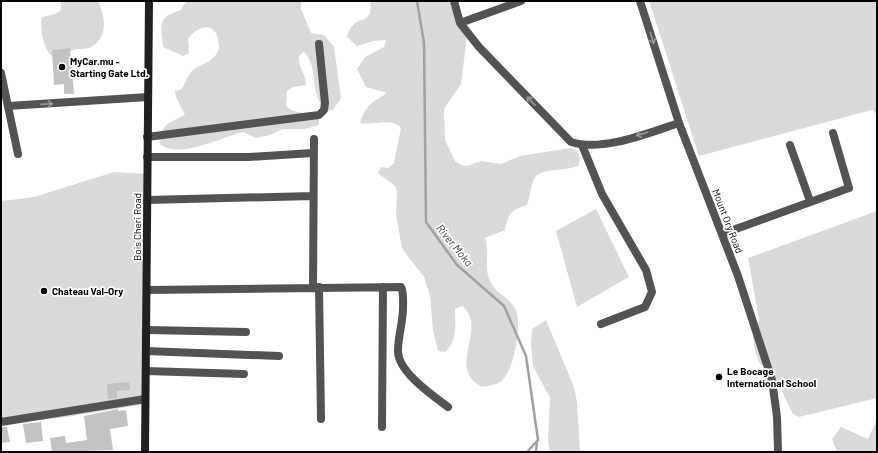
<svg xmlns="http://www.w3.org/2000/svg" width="878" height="453" viewBox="0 0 878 453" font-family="Barlow,sans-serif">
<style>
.green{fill:#dadada}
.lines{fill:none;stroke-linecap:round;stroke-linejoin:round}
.stream{stroke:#a1a1a1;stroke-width:2.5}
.building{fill:#c3c3c3}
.minor{stroke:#535353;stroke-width:8}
.secondary{stroke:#202020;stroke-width:8}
.oneway{stroke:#989898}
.poi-dot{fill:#000;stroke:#fff;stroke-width:1.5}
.labels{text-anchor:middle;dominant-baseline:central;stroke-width:3.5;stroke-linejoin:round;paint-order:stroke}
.poi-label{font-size:10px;font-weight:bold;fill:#000;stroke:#fff;text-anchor:start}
.street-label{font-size:10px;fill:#000;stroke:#fff}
.water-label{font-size:11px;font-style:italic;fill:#424242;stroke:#fff}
</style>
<rect width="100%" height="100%" fill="#fff"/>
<path class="green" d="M61,1H98C105,17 109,37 91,47C86,50 78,48 73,50C66,53 60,59 53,56C44,53 39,25 42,17L55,14L61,10Z
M186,1H301V9L311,33L324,35L334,47L341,98L333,110L326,111C309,95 319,66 304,52L299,56C298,67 306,74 306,85L293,87L287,91L286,106C295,115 308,111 319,118V125L305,129H283L270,135L256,138L243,132C222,137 178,160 160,144C162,123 167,124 185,115L176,97L175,91L182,89C185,83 189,73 193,70C204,62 215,62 219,48C219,46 218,42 218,39C214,20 196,27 188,39L189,53L183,56L163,47L161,26L163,20L168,15L181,10Z
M371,1H455L467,36L461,84L444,109L445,140L455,161L461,165L467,166L481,161L501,164L520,156L570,148L577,151L580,158L578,166C567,171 542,168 535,177C531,184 530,197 527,205C510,211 509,212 505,230L485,238C490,252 483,269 491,283C496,294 511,298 516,310C522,325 514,373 500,382C495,385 487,386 482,387C445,369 489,327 462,306L455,309C455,325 458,340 445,352L438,351L433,330L430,296L424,277L403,250L401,243L396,214L397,192L395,186L378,173L381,167L388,168L394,163L401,128C391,117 374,126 360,123C366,105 371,103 387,93L366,87L357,69L365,57L384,47L386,40L373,41L357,46L347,37C349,27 355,21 365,19L370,14Z
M649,1H877V115L872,110L699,156Z
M114,172L144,174L145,404L67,417L1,424V201L34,197Z
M596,209L629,277L577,307L556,231Z
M877,211V398L799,417L793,414L772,371L760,364L755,351L753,337L759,320L748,258Z
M546,320L574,387L577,402L580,452H550L548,441L550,398L533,366L531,344L532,329Z
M877,419V452H837L832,439L841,427L868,439Z"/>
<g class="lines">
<path class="stream" d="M417,1L424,43L426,222L457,265L504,306L526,356L538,440L527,452
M536,452L537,441"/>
</g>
<path class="building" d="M70,48L74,94H64V84L54,85L52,50Z
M129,382L130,390L117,391V398L108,399L107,384Z
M118,409V411L126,410L128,426L110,429L113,450L52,452L50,438L65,436L66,443L87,440L84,416Z
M41,422L43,441L26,443L23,424Z
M1,427H7L10,442L1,443Z"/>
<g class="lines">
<path class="minor" d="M454,1L460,23L479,47L571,142C603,152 648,133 679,123
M640,1L679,123L738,276L772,380L777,417L778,452
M460,23L521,1
M1,73L18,154
M8,106L148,97
M147,137L319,115L324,110L325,103L319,44
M582,145L602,194L646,270L652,292L645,307L601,324
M790,145L810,201
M147,157H249L312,153
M147,200L313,196
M722,234L849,188L833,133
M313,287L314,139
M319,287L321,419
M147,290L401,287C404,293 403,301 403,308C403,322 398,336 398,351C398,372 432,395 448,407
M147,330L246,332
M146,351L279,356
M146,371L244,374
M1,422L145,399
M382,427L383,287"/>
<path class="secondary" d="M145,452L149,1"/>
</g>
<defs><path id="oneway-shaft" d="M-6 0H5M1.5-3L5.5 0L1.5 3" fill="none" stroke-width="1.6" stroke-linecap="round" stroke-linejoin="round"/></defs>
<g class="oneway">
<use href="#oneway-shaft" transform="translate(652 38) rotate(72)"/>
<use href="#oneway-shaft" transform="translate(531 101) rotate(-134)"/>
<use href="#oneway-shaft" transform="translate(47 104) rotate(-4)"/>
<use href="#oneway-shaft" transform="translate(642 134) rotate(164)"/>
</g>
<g class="poi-dot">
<circle cx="62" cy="67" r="4"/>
<circle cx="44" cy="291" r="4"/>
<circle cx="719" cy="377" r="4"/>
</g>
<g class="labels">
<g class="poi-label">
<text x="70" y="61">MyCar.mu -<tspan x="70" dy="12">Starting Gate Ltd.</tspan></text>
<text x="52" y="291">Chateau Val-Ory</text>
<text x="727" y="371">Le Bocage<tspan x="727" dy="12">International School</tspan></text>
</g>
<g class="street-label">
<text transform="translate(728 221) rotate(69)">Mount Ory Road</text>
<text transform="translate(137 227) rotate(-90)">Bois Cheri Road</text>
</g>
<g class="water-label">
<text transform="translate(455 245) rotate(51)">River Moka</text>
</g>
</g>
<rect width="878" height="453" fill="none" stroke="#000000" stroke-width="4"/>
</svg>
